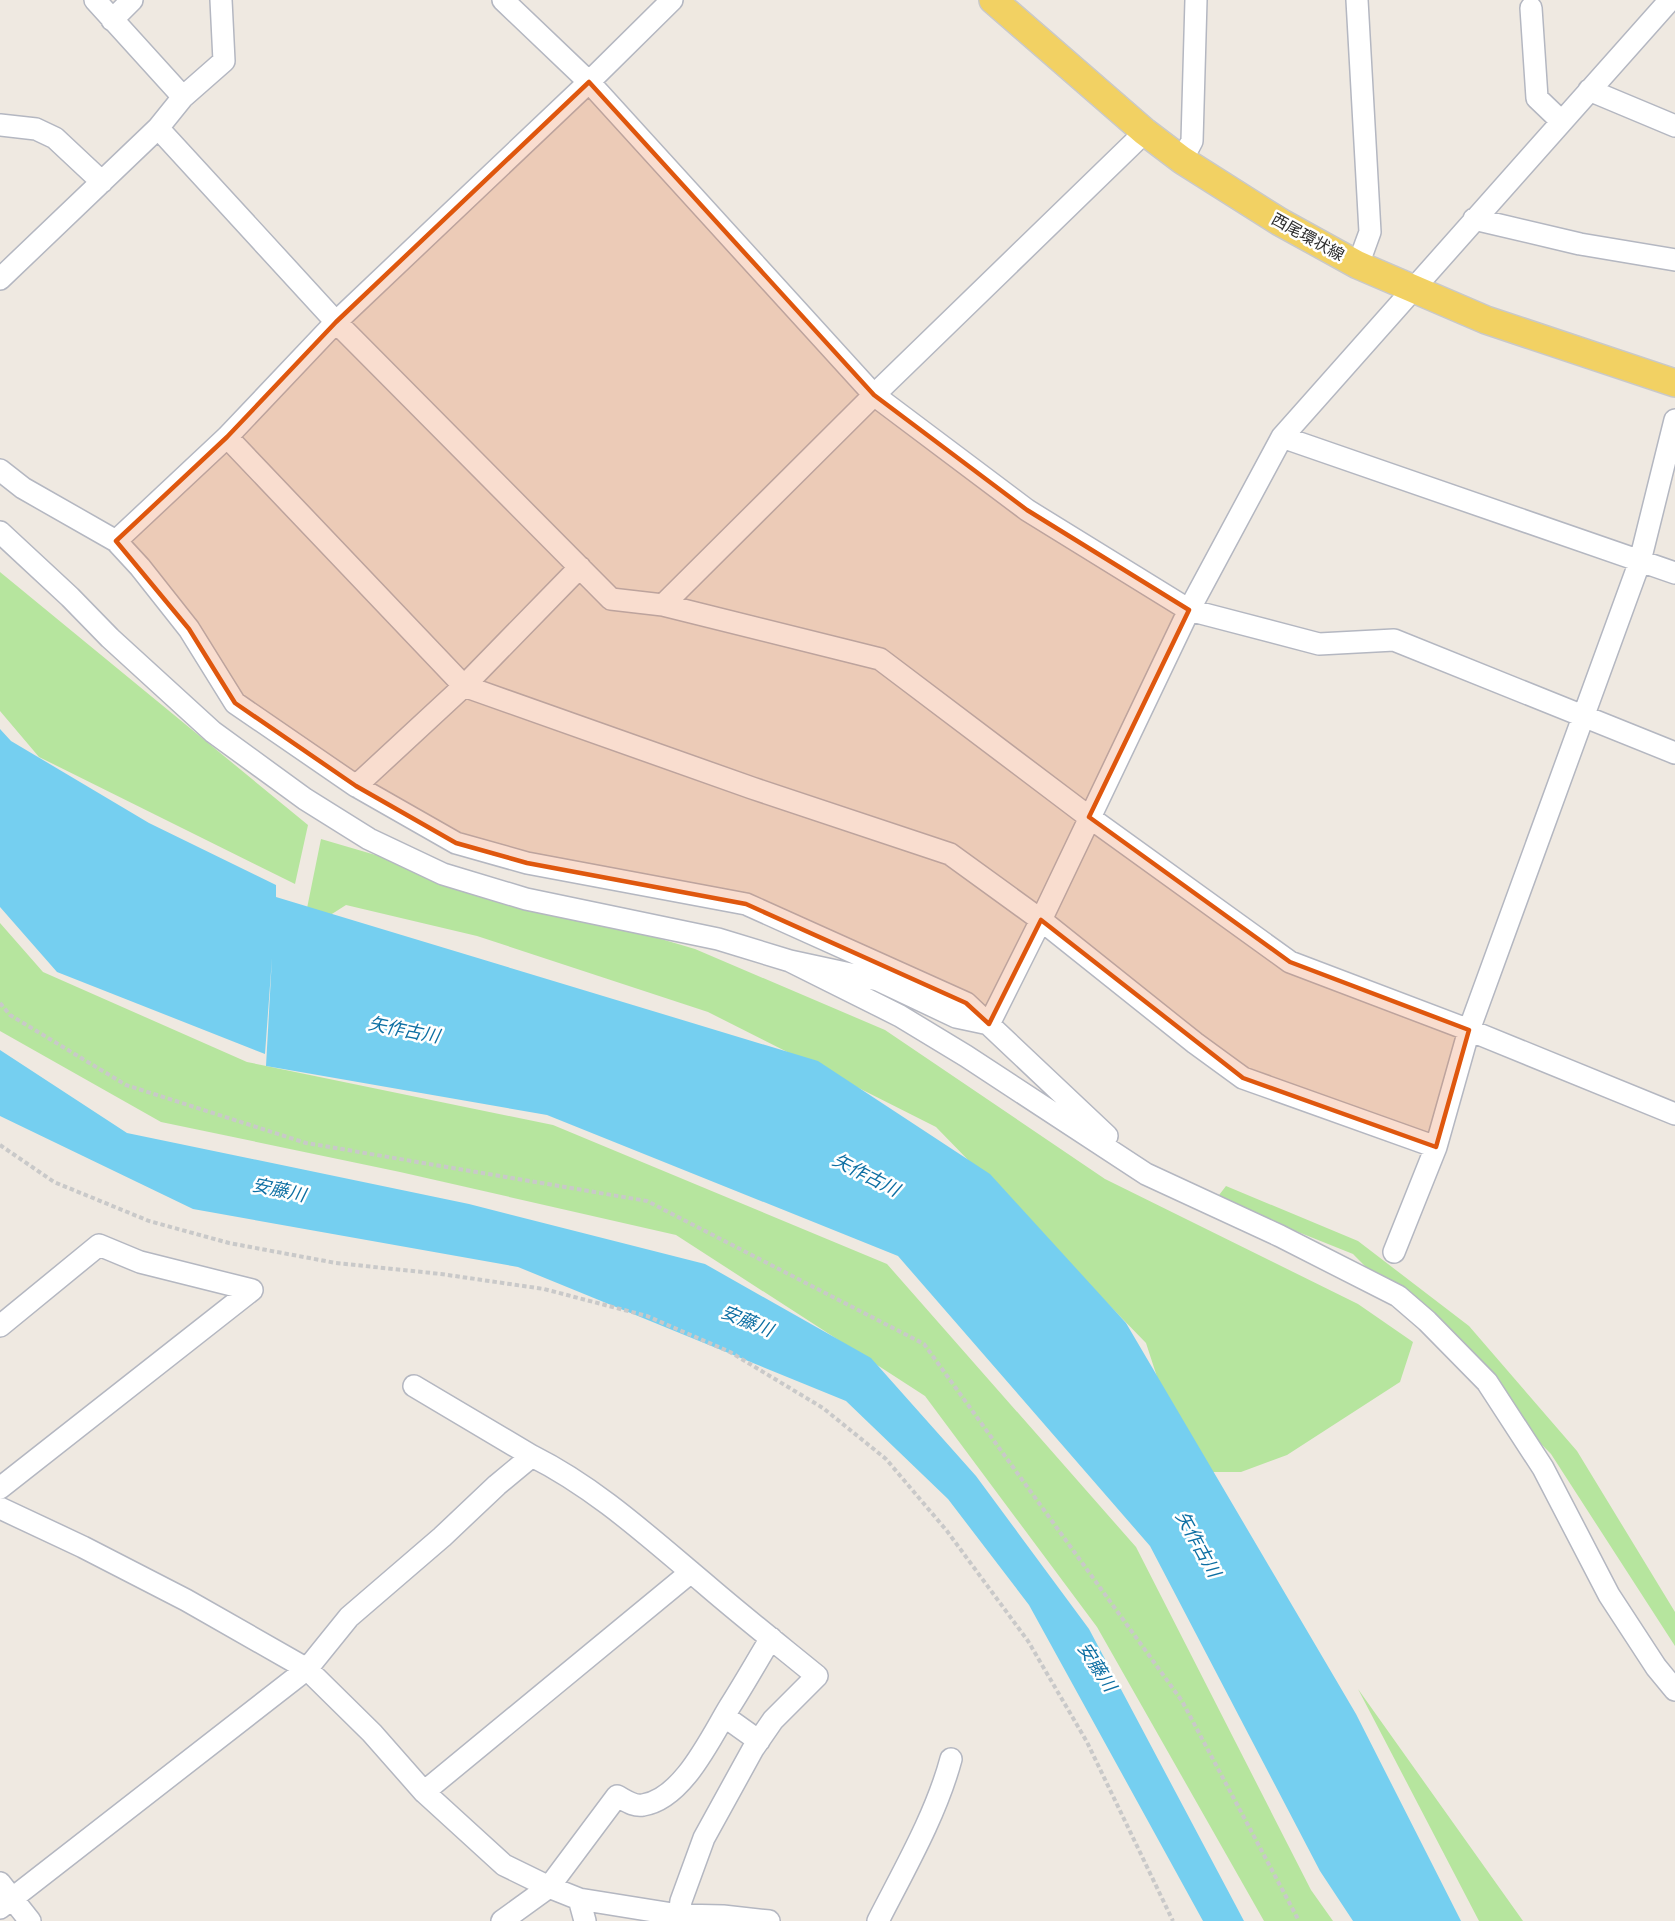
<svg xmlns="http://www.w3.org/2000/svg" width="1675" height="1921" viewBox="0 0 1675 1921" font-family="Arial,'Noto Sans JP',sans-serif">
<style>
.green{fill:#b6e59e}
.water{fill:#75cff0}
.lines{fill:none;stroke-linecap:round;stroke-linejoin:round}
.minor-casing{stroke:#b4b7c1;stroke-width:24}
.major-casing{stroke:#c9c9c9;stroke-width:30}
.path{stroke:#c9c9c9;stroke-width:4;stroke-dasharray:4.5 3;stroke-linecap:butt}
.minor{stroke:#fff;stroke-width:21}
.major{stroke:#f2d163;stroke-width:27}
.marked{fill:#df570e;fill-opacity:0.2;stroke:#df570e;stroke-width:4.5;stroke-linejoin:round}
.labels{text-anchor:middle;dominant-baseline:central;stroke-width:5;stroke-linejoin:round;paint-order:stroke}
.street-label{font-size:16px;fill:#2e2e2e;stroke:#fff}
.water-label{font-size:18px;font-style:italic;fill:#0d6fa3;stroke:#fff}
</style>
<rect width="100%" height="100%" fill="#efe9e1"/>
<path class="green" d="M0,572L308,825L295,884L39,757L0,711Z
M321,839L695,949L885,1030L1105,1179L1358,1304L1413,1342L1400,1382L1287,1455L1241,1472H1188L1146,1343L936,1127L708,1012L477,936L346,905L302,933Z
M0,923L43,972L247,1062L553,1125L887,1264L1136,1547L1311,1890L1333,1921H1264L1097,1627L925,1396L676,1235L400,1172L161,1122L0,1031Z
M1226,1186L1358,1241L1469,1326L1577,1451L1675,1612V1646L1551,1454L1353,1254L1216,1199Z
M1358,1689L1523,1921H1479Z"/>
<path class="water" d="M0,729L11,741L149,823L276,885V897L818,1061L990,1174L1126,1323L1356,1714L1461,1921H1353L1320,1871L1150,1546L898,1256L547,1115L266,1066L272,958L265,1054L57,972L0,907Z
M0,1050L127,1133L469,1204L705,1264L871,1358L976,1476L1089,1629L1244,1921H1203L1029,1605L948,1499L846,1401L518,1267L193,1209L0,1116Z"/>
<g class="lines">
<g class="minor-casing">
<path id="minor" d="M95,0L183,97
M503,0L589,82L874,395L1027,510L1189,610L1319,644L1394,640L1675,753
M1357,0L1370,232L1358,265
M1531,8L1537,98L1561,121
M112,20L132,0
M1589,90L1675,126
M0,125L36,129L55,138L102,182
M158,128L336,322L611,599L663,605L880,659L1089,817L1290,962L1469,1030L1675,1114
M1182,160L1192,141L1196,0
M1474,219L1580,244L1675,260
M0,279L158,128L183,97L224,61L221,0
M227,437L464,686L752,788L950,854L1041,920L1195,1043L1243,1078L1436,1147
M1282,437L1675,573
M0,470L23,488L116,541L140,567L189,629L235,703L356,786L464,686L580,567
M0,532L70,597L110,638L213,732L305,799L369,839L443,874L526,899L718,939L790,961L878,980L956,1017L989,1024
M116,541L227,437L336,322L589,82L672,0
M663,605L874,395L1145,132
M356,786L456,843L527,863L746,904L966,1003L1107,1136
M790,961L900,1016L966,1056L1146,1174L1280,1236L1398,1296L1427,1321L1487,1382L1543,1468L1609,1595L1656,1667L1675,1690
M989,1024L1041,920L1189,610L1282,437L1670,0
M1394,1252L1436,1147L1469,1030L1640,561L1675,420
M0,1326L99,1245L140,1262L252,1290L0,1488
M414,1386L532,1456
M0,1508L83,1547L186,1600L307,1669L372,1733L424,1792L504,1865L549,1887L579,1899L679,1915L723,1916L769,1921
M724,1716L759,1741
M424,1792L691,1572
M0,1883L30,1921
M579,1899L585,1921
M0,1908L307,1669L349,1617L442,1537L497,1485L532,1456C596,1488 649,1537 704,1583C741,1615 779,1645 817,1676L773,1720L753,1749L704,1838L681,1901L679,1915
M502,1921L549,1887L617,1796C625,1800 634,1807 643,1805C683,1799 711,1737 730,1706C744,1684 757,1661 771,1638
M878,1921C904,1870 936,1815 951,1759"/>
</g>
<g class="major-casing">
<path id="major" d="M993,0L1145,132L1182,160L1280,222L1358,265L1486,320L1675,383"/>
</g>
<path class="path" d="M0,1003L10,1015L126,1085L306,1143L647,1201L924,1344L1182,1701L1299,1921
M0,1145L54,1182L149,1221L229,1243L336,1263L441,1274L544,1289L647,1316L730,1352L823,1408L886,1459L947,1531L1028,1641L1087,1742L1173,1921"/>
<use href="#minor" class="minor"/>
<use href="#major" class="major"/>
</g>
<path class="marked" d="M589,82L874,395L1027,510L1189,610L1089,817L1290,962L1469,1030L1436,1147L1243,1078L1041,920L989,1024L966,1003L746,904L527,863L456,843L356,786L235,703L189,629L116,541L227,437L336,322Z"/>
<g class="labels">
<g class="street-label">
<text transform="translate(1308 237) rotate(29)">西尾環状線</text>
</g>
<g class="water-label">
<text transform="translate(404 1030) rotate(11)">矢作古川</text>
<text transform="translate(866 1175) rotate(27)">矢作古川</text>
<text transform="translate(279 1190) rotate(12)">安藤川</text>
<text transform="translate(747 1321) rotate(22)">安藤川</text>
<text transform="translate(1198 1544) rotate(61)">矢作古川</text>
<text transform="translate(1097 1667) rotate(57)">安藤川</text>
</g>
</g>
</svg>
